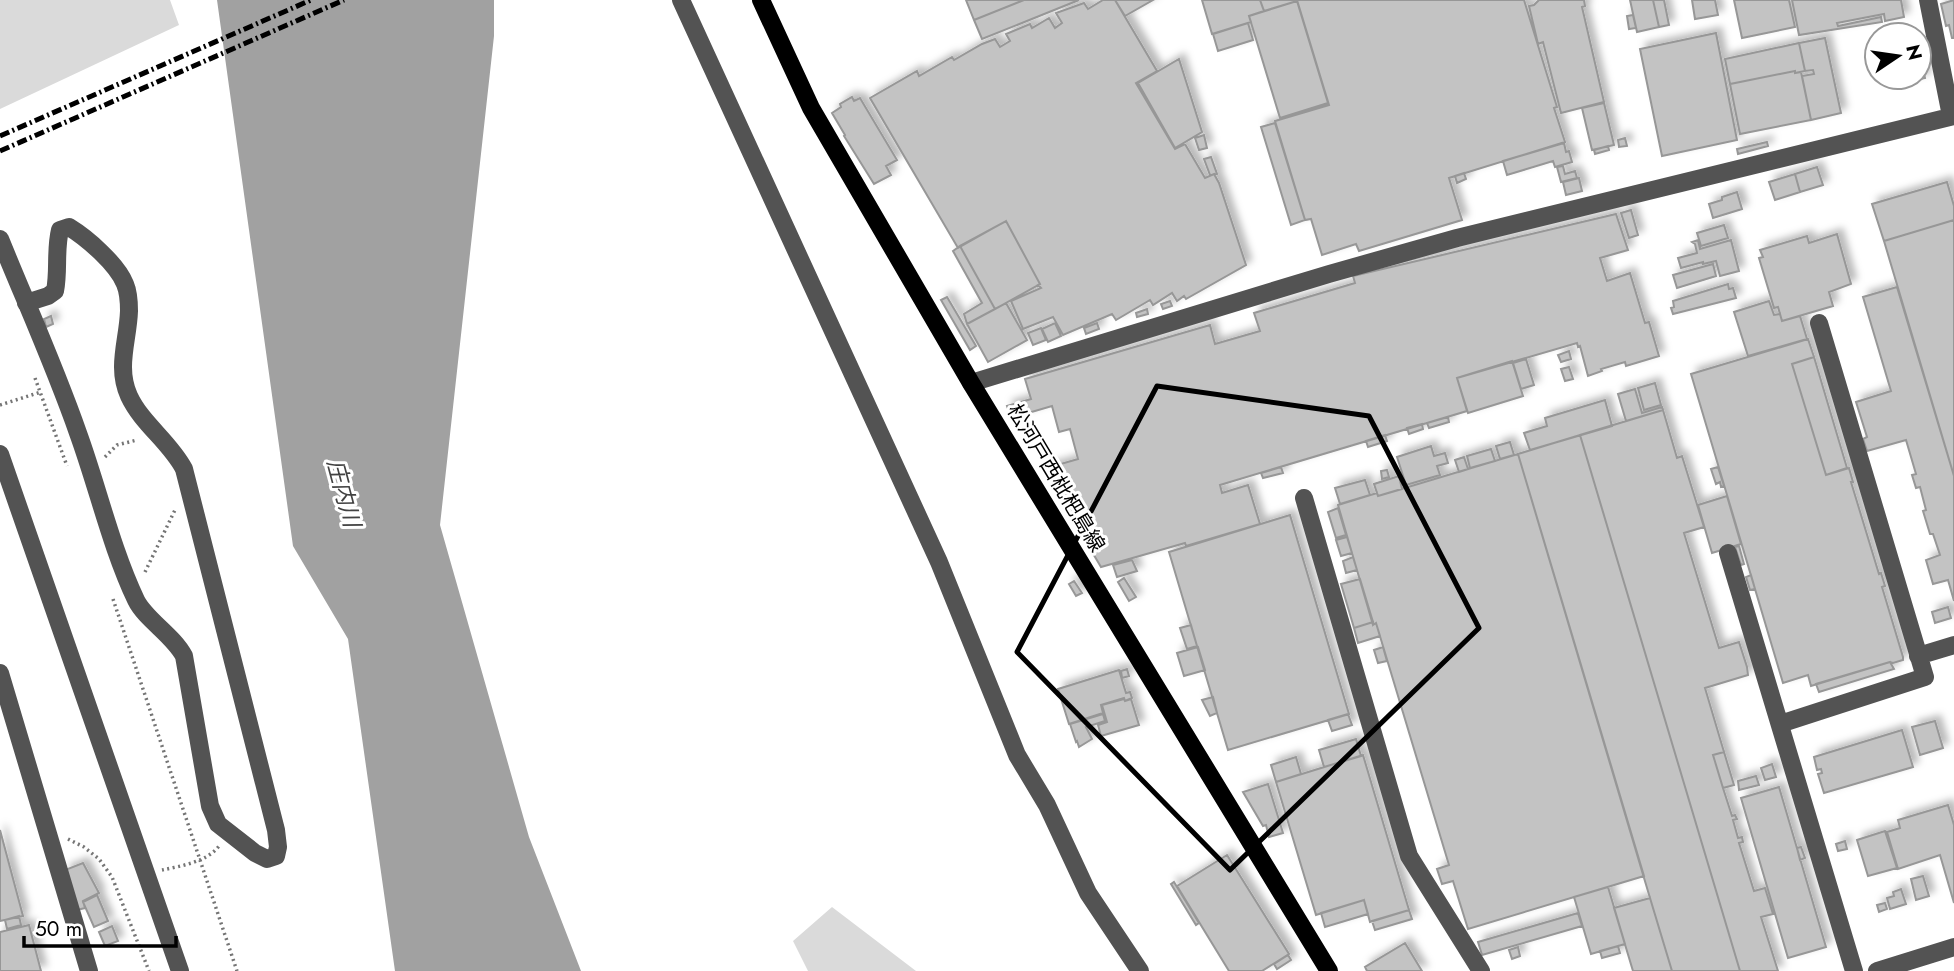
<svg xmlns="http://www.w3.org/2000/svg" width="1954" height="971" viewBox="0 0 1954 971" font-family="Jost,'Noto Sans JP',sans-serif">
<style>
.green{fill:#dadada}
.water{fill:#a1a1a1}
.building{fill:#c3c3c3;stroke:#979797;stroke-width:2;filter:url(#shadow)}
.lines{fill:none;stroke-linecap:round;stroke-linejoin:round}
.path{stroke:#757575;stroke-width:3.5;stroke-dasharray:2 3.5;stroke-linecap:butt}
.minor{stroke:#535353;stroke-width:18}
.major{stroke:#000;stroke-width:18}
.rail{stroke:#000;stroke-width:5;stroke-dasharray:10 3.5 2 3.5;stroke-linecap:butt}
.marked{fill:none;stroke:#000;stroke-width:5;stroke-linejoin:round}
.labels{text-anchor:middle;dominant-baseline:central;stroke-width:6;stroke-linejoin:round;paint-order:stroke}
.street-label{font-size:21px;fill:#000;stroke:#fff}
.water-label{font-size:23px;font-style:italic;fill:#424242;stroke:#fff}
</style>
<defs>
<filter id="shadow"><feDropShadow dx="5.5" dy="-5.5" stdDeviation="3.5" flood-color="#0004"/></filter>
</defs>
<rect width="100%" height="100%" fill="#fff"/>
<path class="green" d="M0,0H170L179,25L0,109Z
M832,907L916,971H808L793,941Z"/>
<path class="water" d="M217,0H494V36L440,525L529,837L581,971H395L348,639L293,546Z"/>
<path class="building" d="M966,0H1024L974,20Z
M1024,0H1079L982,39L974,20Z
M1103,0H1115L1157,71L1136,83L1175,149L1185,144L1205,178L1214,174L1219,183L1246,265L1186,299L1184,296L1177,301L1172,293L1153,305L1150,300L1116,320L1112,314L1063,335L1053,317L1023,329L1011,301L1041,288L1038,285L1040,284L1006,221L958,248L870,98L917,71L919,76L952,57L954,60L982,44L995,39L1000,47L1010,41L1006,34L1030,24L1032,28L1049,18L1055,28L1062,23L1056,13L1084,3L1088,9Z
M1115,0H1153L1125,16Z
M1202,0H1260L1264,11L1249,16L1251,22L1212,34Z
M1260,0H1297V1L1264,11Z
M1297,0H1524L1557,107L1554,108L1565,142L1449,178L1462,220L1359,251L1356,244L1322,255L1311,219L1305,220L1275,121L1329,105Z
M1539,0H1584L1585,6L1582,7L1604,102L1561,113L1543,42L1538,44L1529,6L1534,5Z
M1630,0H1653L1659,27L1637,32Z
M1653,0H1664L1669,25L1659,27Z
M1692,0H1715L1718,15L1695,19Z
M1734,0H1789L1795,27L1742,38Z
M1792,0H1901L1904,17L1885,21L1884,14L1837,23L1838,26L1881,17L1882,22L1799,35Z
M1954,0V38H1952L1949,25L1946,26L1941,4Z
M1297,1L1328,103L1280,118L1249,16Z
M1633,15L1636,28L1629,29L1627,16Z
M1248,23L1253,40L1218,51L1213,34Z
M1716,33L1737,140L1662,156L1640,49Z
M1825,38L1841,113L1811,120L1802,76L1814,74L1813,70L1805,71L1799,43Z
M1799,43L1805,71L1795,73V71L1730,84L1725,59Z
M1919,51L1925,78L1901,83L1900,77H1919Z
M1179,59L1202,132L1175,148L1138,83Z
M1795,71V73L1801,72L1811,120L1740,134L1730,84Z
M852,97L854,101L860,98L897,160L886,166L891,175L874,184L844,136L845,135L832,113L841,107L840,104Z
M1604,103L1614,145L1592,150L1582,108Z
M1275,123L1305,220L1291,225L1261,127Z
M1204,135L1207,148L1199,150L1195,138Z
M1625,138L1627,146L1619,147L1618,140Z
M1767,142L1768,146L1738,154L1737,149Z
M1564,143L1566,152L1569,151L1572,162L1555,167L1553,161L1507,175L1503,161Z
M1608,146L1609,150L1595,154L1594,150Z
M1211,157L1217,174L1210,175L1204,159Z
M1563,166L1565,174L1575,171L1577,178L1561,182L1557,167Z
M1817,167L1823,185L1800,192L1795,174Z
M1464,173L1466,179L1457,183L1455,176Z
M1795,174L1800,192L1775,200L1769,182Z
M1579,178L1582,191L1566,195L1563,182Z
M1947,182L1954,206V220L1884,241L1872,204Z
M1737,192L1742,209L1713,218L1709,204L1722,200V197Z
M1631,210L1638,235L1629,238L1621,213Z
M1616,214L1628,250L1600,258L1607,281L1630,273L1645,323L1649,322L1659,356L1626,366L1625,362L1601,369L1602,371L1588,376L1580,346L1578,347L1577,343L1457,378L1467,411L1220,485L1222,493L1248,485L1260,524L1186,546L1185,543L1101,567L1043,469L1078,459L1070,429L1059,432L1052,406L1011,418L1007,406L1031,399L1025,379L1210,325L1215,344L1260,331L1254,313L1355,283L1353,276Z
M1954,220V476L1884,241Z
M1006,221L1040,284L995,309L960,246Z
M1724,225L1728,238L1701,246L1697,233Z
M1837,234L1851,284L1829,292L1833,306L1782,321L1778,307L1774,308L1759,258L1763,257L1760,250L1807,236L1809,243Z
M1698,240L1700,249L1731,240L1739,271L1720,276L1716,261L1703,264V262L1681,268L1678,258L1697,253L1695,244L1692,242Z
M960,246L995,309L967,324L964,314L982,303L953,251Z
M1713,264L1716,276L1677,288L1673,275Z
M1728,284L1729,289L1733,288L1736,298L1673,314L1671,308L1674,307L1673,301Z
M1897,287L1954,476V601L1948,580L1933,584L1926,560L1940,555L1933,534H1930L1923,511L1926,510L1920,487L1916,488L1912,475L1916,474L1906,440L1867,451L1863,439L1867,437L1856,402L1891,391L1863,297Z
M947,297L976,346L970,350L941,300Z
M1170,301L1172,306L1163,309L1161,304Z
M1769,301L1774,315L1780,314L1782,321L1800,316L1807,339L1748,356L1734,312Z
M1006,303L1027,340L988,362L967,324Z
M1147,309L1148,314L1137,317L1136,313Z
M51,316L53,324L46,327L44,319Z
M1055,323L1061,336L1048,342L1042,329Z
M1097,323L1099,329L1086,334L1084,328Z
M1041,328L1046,340L1033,345L1028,333Z
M1808,339L1814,357L1792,364L1826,475L1849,468L1853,482H1851L1879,574L1881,573L1885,586L1882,587L1903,657V660L1893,663L1890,662L1811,686L1808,675L1783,683L1691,374Z
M1569,351L1571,359L1561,362L1558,355Z
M1814,357L1847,468L1826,475L1792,364Z
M1526,359L1534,385L1521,389L1513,363Z
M1512,361L1523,396L1468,413L1457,378Z
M1569,367L1573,379L1565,381L1561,369Z
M1655,383L1661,405L1644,410L1638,388Z
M1635,389L1642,413L1662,407L1663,410L1626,421L1618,394Z
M1605,400L1612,426L1530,450L1524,433L1547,426L1545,418Z
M1663,410L1677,458L1682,456L1704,527L1684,533L1719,648L1739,642L1747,667L1748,675L1705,688L1724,752L1713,755L1723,788L1732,816L1735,815L1737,819L1733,820L1738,838L1742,837L1743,842L1739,843L1754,891L1765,888L1773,914L1761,917L1778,971H1740L1580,435Z
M1448,417L1449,422L1429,428L1427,423Z
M1422,424L1423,429L1409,434L1407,428Z
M1385,435L1387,441L1368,447L1366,441Z
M1580,435L1740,971H1672L1650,898L1518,454Z
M1510,442L1514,455L1500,459L1496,446Z
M1431,446L1434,456L1445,453L1448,463L1437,466L1440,475L1406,485L1397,457Z
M1491,449L1495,461L1470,468L1467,456Z
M1518,454L1644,876L1468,929L1453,881L1442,884L1437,869L1449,865L1376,623L1373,625L1338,505L1377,493L1378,496Z
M1464,457L1468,469L1459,472L1455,460Z
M1281,467L1283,473L1263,478L1261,473Z
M1718,467L1724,486L1721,487L1720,482L1716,484L1711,469Z
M1387,470L1389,477L1382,479L1381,471Z
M1399,476L1402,489L1378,496L1374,484Z
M1365,480L1370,495L1340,504L1335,488Z
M1727,496L1741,544L1712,553L1698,505Z
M1338,508L1346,535L1336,538L1328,512Z
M1290,515L1349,714L1228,750L1169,552Z
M1347,537L1352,553L1341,556L1336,540Z
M1739,546L1744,564L1741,565L1735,547Z
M1353,557L1357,570L1346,573L1343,561Z
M1132,560L1137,571L1117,577L1113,565Z
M1751,575L1755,589L1750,590L1746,577Z
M1124,578L1136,597L1129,601L1118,582Z
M1360,579L1373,622L1354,628L1341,584Z
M1074,581L1082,593L1076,596L1069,584Z
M1948,607L1951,618L1935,623L1932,612Z
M1373,622V625L1376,623L1380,636L1358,643L1354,628Z
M1191,625L1197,646L1187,649L1180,628Z
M1198,647L1205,670L1184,676L1177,653Z
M1383,647L1387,661L1378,663L1374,650Z
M1890,662L1894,669L1819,692L1816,684Z
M1127,669L1129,676L1122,678L1121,671Z
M1119,670L1126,693L1130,692L1132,698L1125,701L1124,698L1101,705L1103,713L1069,724L1058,689Z
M1213,697L1217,713L1210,716L1202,700Z
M1124,699L1125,701L1131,699L1139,725L1101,736L1098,725L1107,722L1102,705Z
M1103,714L1105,721L1086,727L1092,739L1079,747L1077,741L1076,742L1070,724Z
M1348,714L1352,725L1332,731L1328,720Z
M1935,721L1943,748L1920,755L1912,727Z
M1902,730L1913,767L1824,793L1818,774L1822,773L1821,769L1817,770L1814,757Z
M1356,739L1361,756L1324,767L1319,750Z
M1724,752L1734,785L1723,788L1713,755Z
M1363,755L1409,910L1370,922L1364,900L1316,915L1276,782Z
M1296,757L1301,774L1276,782L1271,765Z
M1772,764L1776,777L1765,780L1761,768Z
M1756,776L1759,785L1739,790L1738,781Z
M1268,784L1283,833L1269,837L1266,825L1263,826L1243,792Z
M1779,787L1826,947L1788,958L1741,798Z
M1948,805L1954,825V903L1940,855L1898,869L1887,832L1900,828L1898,820Z
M0,830L23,916L0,921Z
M1885,831L1897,868L1868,876L1857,840Z
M1845,841L1847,849L1838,851L1836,844Z
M1801,847L1805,858L1800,860L1797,848Z
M1227,855L1289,954L1262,971H1229L1177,886Z
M83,863L99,893L83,901L85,908L77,910L65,870Z
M1923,876L1929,896L1916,900L1911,879Z
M1174,882L1199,923L1196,925L1171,884Z
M1608,887L1625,944L1591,954L1574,897Z
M1901,889L1906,904L1890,909L1887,898L1894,896L1893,892Z
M97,895L108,921L94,927L83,902Z
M1650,898L1672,971H1633L1614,908Z
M1364,900L1368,914L1325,927L1321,913Z
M1885,903L1887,909L1879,912L1877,905Z
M1409,910L1412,919L1375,930L1372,921Z
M1578,913L1582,926L1482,955L1478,942Z
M19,916L21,925L7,929L5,920Z
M29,925L41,971H0V932Z
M112,926L118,941L105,946L99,932Z
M1405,943L1422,971H1367L1365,967Z
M1618,946L1620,953L1602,958L1600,951Z
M1518,947L1520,956L1512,959L1509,950Z
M1288,955L1291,960L1277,969L1274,964Z"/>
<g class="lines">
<path class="path" d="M35,378L67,466
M0,405L41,392
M105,457L117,445L137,440
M145,572L175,510
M113,599L237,971
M68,839L84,847L99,859L112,877L149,971
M162,870C181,866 207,862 219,846"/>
<path class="minor" d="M681,0L939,562L1017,755L1047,805L1088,893L1140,971
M1928,0L1951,116
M0,239C26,303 55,367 78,433C98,488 111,547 136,600C145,619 173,635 184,656L210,806L218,824L255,853L267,859L276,856L278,847L276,830L184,469C170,442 142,424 129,396C116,367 128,341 129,311C129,304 128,291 125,284C117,264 87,238 69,227L60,230C55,250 59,271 55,291L48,296L26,303
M971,383L1329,274L1457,238L1954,116
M0,454L180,971
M1304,498L1409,856L1481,971
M1728,553L1854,971
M1918,656L1954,645
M0,673L89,971
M1780,724L1925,677L1819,323
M1877,971L1954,947"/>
<path class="major" d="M761,0L811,108L971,383L1329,971"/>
<path class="rail" d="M0,136L311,0
M0,151L344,0"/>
</g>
<path class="marked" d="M1157,386L1369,416L1479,628L1230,870L1017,652Z"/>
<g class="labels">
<g class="street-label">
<text transform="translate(1056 478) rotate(59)">松河戸西枇杷島線</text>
</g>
<g class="water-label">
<text transform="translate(344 493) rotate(75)">庄内川</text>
</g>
</g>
<g transform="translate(1898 56) rotate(77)"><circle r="33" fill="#ffffff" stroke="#999999" stroke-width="2"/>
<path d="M0-5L12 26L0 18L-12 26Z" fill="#000000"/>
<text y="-10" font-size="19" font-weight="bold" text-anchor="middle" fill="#000000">N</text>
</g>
<path d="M24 936v10h152v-10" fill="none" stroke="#000000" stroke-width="3.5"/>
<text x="35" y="936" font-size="21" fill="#000000" stroke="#ffffff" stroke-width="5" paint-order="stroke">50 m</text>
</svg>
